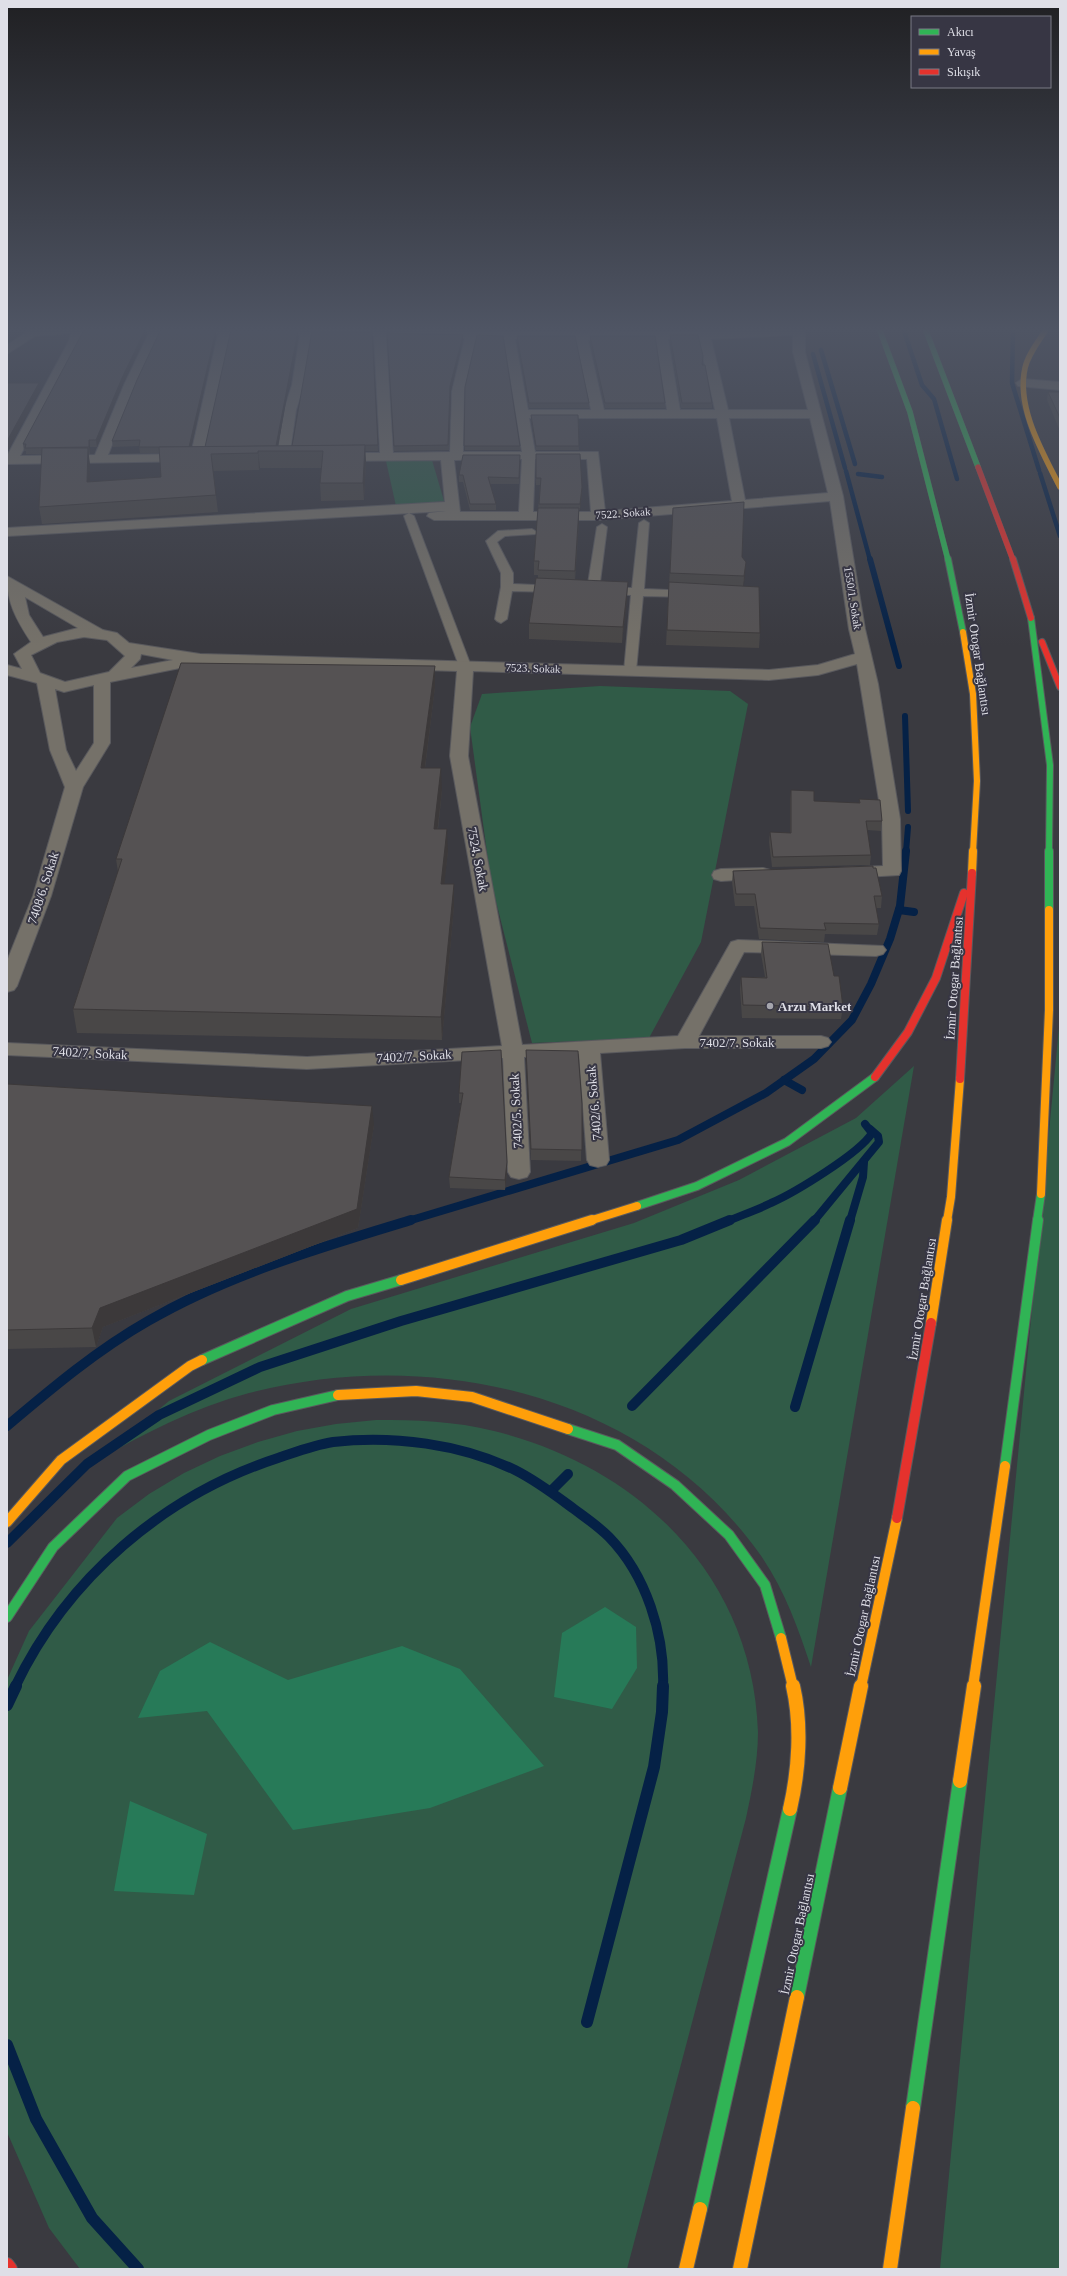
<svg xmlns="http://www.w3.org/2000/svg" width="1067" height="2276" font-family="Georgia,serif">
<rect width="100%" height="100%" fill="#3a3a40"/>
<g fill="#305b47">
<polygon points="432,460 444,501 396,506 386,461"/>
<polygon points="600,686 730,691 748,704 701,942 649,1038 532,1043 491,882 470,727 482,694"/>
<polygon points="1060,1017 1060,2269 940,2269"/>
<path d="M914,1066l-103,601c-13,-39 -27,-79 -52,-114 -114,-159 -326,-208 -510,-160 -55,15 -105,40 -154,69l74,-61 182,-92 283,-86 105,-43 117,-62z"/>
<path d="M376,1420c39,0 79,1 118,11 146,36 259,146 264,301 0,29 -6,58 -12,86l-119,451h-547l-31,-41 -42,-96v-452l22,-49 88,-113 32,-24 35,-21 36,-17 38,-14 39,-11 39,-7z"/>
</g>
<g fill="#277a58">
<polygon points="605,1607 636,1627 637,1668 612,1709 554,1697 562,1633"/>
<polygon points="210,1642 288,1680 402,1646 460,1669 544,1766 430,1808 293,1830 207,1711 138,1718 160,1671"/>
<polygon points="130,1801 207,1834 194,1895 114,1891"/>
</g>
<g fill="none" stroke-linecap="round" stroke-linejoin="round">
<g stroke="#052146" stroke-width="4.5">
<polyline points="903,328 922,385 934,399 957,479"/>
<polyline points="1013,328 1012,383 1039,470"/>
<polyline points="821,350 855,464"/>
<polyline points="813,354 845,468"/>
<polyline points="846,471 870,560"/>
<polyline points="1040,473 1060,536"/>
<polyline points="858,474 882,477"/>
</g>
<g stroke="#052146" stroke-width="6">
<polyline points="870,559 899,666"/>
<polyline points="905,716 908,811"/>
<polyline points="906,852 908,827"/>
</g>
<g stroke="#052146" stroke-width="8">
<polyline points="899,910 914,912"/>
<polyline points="784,1080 802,1090"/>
<polyline points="408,1221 678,1140 766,1093 814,1059 852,1020 871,984 890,939 900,906 906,851"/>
<path d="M728,1221c14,-6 29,-11 43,-18 23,-10 89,-50 101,-70l-7,-9"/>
<polyline points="814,1221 879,1142 878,1136 870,1129"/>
<polyline points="850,1221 863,1177 864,1162"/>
</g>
<g stroke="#052146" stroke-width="10">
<polyline points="632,1406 815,1220"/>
<polyline points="795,1407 850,1220"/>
<path d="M7,1426c45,-38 90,-76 141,-105 81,-47 174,-74 263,-101"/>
<polyline points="551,1491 568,1474"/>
<polyline points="7,1543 87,1464 159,1415 260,1367 401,1321 681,1240 730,1220"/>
<path d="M15,1687c52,-109 149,-192 263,-229 18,-6 36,-13 55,-16 60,-7 128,2 182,28 22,11 40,25 59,39 12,9 24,17 35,28 37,38 56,97 54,150"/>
</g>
<g stroke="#052146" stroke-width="12">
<polyline points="7,1705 16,1686"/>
<polyline points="587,2022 654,1767 662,1712 663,1686"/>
<polyline points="7,2045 36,2119 92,2218 138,2269"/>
</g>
<g stroke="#59595d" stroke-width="2">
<g id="lane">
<polygon points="409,513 414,516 471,666 469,669 461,669 459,666 404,516"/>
<polygon points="644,520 649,523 644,589 692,591 698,594 692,597 643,596 636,671 630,675 624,671 631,595 605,594 599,591 605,588 632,588 639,523"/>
<polygon points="602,524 607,527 599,590 593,593 587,590 597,527"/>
<polygon points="532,529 537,532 536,534 505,536 497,542 513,573 513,584 556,586 562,589 556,592 512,591 507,619 501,623 497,621 495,619 501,587 501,573 486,541 498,531"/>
</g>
</g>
<g stroke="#59595d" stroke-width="2">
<g id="street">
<path d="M33,328h277l275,5 142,-2 78,-3v24l38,144 22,133 13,55 22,135 1,52 -2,4 -52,3 -7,-2 -2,-4 2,-4 43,-2 -1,-47 -25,-155 -39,11 -49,5 -296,-9 -5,85 54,289 156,-9 53,-94 7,-2 145,6 3,4 -3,4 -7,2 -132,-4 -45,84h122l7,2 3,4 -3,4 -7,2h-136l-85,5 9,107 -3,5 -8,2 -8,-2 -3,-5 -8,-106 -55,3 6,115 -3,5 -8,2 -8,-2 -3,-5 -5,-114 -196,11 -300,-14v-12l300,14 195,-11 -52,-290 7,-85 -264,-8 -8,4 -75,15v61l-27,44 -32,109 -34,90 -3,4 -7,2v-31l26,-65 32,-109 -15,-37 -13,-67 -30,-8v-10l15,4 -8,-15 17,-12c-15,-23 -24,-39 -24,-66l96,54 14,3 12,10 71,11 569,16 49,-5 37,-11 -6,-25 -19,-128 -232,19h-164l-7,-4 2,-3 17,-2 -439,25v-8l438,-26 -4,-42 -105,1 -7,-4 7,-4h44l-6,-117 -63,-1 -7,50 -8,25 -7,50h-10l-2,-3 7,-47 8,-25 8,-50 -70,-1 -28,127 -195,3v-8l62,-115 2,-8 -36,3 -28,18v-9zM83,333h66l-25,52 -29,70 -75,1 61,-115zM161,333l57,1 -27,120 -83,1 28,-70zM793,335v17l15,58h-80l-17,-71zM386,336l79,2 -13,53 -2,61 -57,1zM476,338l28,1 18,113h-59l1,-61zM515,339l61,1 15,70h-63zM668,339h31l16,71h-35zM588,340h68l11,70h-63zM529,418h188l15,83 -127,10 -7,-59h-63zM729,418h81l18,75 -83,7zM522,459l-3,53h-59l-6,-52zM535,459h52l4,53h-58zM25,597l53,31 -35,9 -14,-22zM84,637l23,3 18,16 -16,16 -44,10 -25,-9 -9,-18 26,-13zM141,654l32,6 -42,8 9,-9zM94,685v58l-18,28 -10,-21 -11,-61 9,3z"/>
<polygon points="1022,379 1060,382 1060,390 1018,386 1016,383"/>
<polygon points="763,868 770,870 772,874 770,878 721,881 714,879 712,875 714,871 721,869"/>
</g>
</g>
<g stroke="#59595d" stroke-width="6">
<g id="fast-far4">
<polyline points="879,328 910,412 948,560"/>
<polyline points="925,328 978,467"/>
</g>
</g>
<g stroke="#59595d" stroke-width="8">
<g id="fast-far3">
<polyline points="948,559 963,632"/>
<polyline points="1031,618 1050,765 1049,852"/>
</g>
</g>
<g stroke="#59595d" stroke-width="10">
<g id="fast-far2">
<polyline points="1049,910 1049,851"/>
<polyline points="637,1206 697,1186 787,1142 875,1077"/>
<polyline points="1037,1221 1041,1194"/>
</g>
</g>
<g stroke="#59595d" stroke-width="12">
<g id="fast-far1">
<polyline points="202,1360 347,1296 401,1280"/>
<polyline points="568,1429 617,1445 675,1485 729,1535 765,1585 781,1638"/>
<polyline points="1005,1466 1038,1220"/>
<polyline points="7,1617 53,1547 127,1476 209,1435 273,1410 338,1395"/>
</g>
</g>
<g stroke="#59595d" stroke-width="16">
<g id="fast">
<polyline points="797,1997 840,1788"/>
<polyline points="913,2108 960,1781"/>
<polyline points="700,2209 790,1809"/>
</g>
</g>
<g stroke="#59595d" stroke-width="6">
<path id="slow-far4" d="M1047,328c-8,13 -19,26 -22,40 -9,40 18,85 35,119"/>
</g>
<g stroke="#59595d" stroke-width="8">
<polyline id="slow-far3" points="963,632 973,694 977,781 973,852"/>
</g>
<g stroke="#59595d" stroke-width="10">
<g id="slow-far2">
<polyline points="972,873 973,851"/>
<polyline points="1041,1194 1049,1010 1049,910"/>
<polyline points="589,1221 637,1206"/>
<polyline points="947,1221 951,1197 960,1079"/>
</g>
</g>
<g stroke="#59595d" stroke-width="12">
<g id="slow-far1">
<polyline points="401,1280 592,1220"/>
<polyline points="931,1323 947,1220"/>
<polyline points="338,1395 416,1391 472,1397 568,1429"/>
<polyline points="7,1522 61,1460 190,1366 202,1360"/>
<polyline points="781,1638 793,1687"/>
<polyline points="861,1687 897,1518"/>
<polyline points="973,1687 1005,1466"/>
</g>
</g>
<g stroke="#59595d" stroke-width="16">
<g id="slow">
<polyline points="960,1781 974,1686"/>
<polyline points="840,1788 861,1686"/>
<path d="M790,1809c9,-39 12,-84 3,-123"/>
<polyline points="686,2269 700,2209"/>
<polyline points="740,2269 797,1997"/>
<polyline points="890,2269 913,2108"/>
</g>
</g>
<g stroke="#59595d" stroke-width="6">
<polyline id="jam-far4" points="978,467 1013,560"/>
</g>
<g stroke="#59595d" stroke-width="8">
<g id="jam-far3">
<polyline points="1013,559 1031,618"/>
<polyline points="1042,642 1060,687"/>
</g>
</g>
<g stroke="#59595d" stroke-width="10">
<g id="jam-far2">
<polyline points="875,1077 908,1032 936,978 964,893"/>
<polyline points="960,1079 972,873"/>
</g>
</g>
<g stroke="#59595d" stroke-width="12">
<polyline id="jam-far1" points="897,1518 931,1323"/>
</g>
<g stroke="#59595d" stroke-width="16">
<polyline id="jam" points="7,2265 10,2269"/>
</g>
<use href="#lane" fill="#757169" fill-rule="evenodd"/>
<use href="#street" fill="#757169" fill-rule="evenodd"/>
<use href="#fast-far4" stroke="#30b455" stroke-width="5.5"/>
<use href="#fast-far3" stroke="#30b455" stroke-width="6"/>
<use href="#fast-far2" stroke="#30b455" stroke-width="8"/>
<use href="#fast-far1" stroke="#30b455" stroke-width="10"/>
<use href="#fast" stroke="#30b455" stroke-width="14"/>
<use href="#slow-far4" stroke="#ff9f0a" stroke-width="5.5"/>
<use href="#slow-far3" stroke="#ff9f0a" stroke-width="6"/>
<use href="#slow-far2" stroke="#ff9f0a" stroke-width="8"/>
<use href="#slow-far1" stroke="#ff9f0a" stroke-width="10"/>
<use href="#slow" stroke="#ff9f0a" stroke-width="14"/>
<use href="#jam-far4" stroke="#e5322d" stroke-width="5.5"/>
<use href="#jam-far3" stroke="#e5322d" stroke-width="6"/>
<use href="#jam-far2" stroke="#e5322d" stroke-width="8"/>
<use href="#jam-far1" stroke="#e5322d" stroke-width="10"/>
<use href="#jam" stroke="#e5322d" stroke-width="14"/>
</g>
<g fill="#494747">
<polygon points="146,328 147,334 123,384 97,447 90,447 90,454 88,454 90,465 90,482 161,477 160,453 140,453 139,446 113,447 112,441 216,330 216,335 191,447 205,447 298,331 298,336 278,446 292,446 372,332 378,451 365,451 366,462 364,500 321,501 320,483 321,468 260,468 259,470 213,471 218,512 42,524 39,507 42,454 26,454 26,451 24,451 23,444"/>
<polygon points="266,328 448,328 448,329"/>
<polygon points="566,328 705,328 705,330 566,331"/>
<polygon points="387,333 463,335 463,339 451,391 449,450 394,451"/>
<polygon points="670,335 702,365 712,403 712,408 681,408 670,340"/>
<polygon points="517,336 589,403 589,408 529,408 517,341"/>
<polygon points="590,336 665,403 665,408 605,408 590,342"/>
<polygon points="465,387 520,446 520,450 465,450"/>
<polygon points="1048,392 1060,392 1060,431 1047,400"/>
<polygon points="531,415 578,415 579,450 536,450 531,420"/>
<polygon points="536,454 582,494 580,510 579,510 579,522 575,580 627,598 622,643 529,639 529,623 538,578 538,575 534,575 534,561 540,485 536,485"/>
<polygon points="520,462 519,484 490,484 496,504 496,510 470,510 463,482 459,482 459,475"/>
<polygon points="673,508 742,557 745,577 743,586 760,633 759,648 666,645"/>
<polygon points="435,666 435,687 425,768 442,790 438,829 448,851 444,884 454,906 442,1040 77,1033 73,1009 118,872 116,859"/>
<polygon points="791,790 814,801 859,803 859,799 882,821 881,831 867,830 871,855 870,865 772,867 769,842 770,832 790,833 790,799"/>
<polygon points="873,868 882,896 881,908 876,908 879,924 877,935 825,934 824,942 759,939 754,906 735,906 732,882 733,871"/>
<polygon points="762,942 834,976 843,1007 841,1019 742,1018 740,989 741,977 765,977 761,954"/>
<polygon points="526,1050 582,1104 581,1161 531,1160"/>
<polygon points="462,1052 507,1162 507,1173 505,1190 450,1188 449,1177 461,1103 459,1103 459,1093"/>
<polygon points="7,1084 374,1125 358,1228 103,1327 96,1347 7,1349"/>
</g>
<g fill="#3c393a">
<polygon points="146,328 147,334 123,384 97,447 96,440 122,378"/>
<polygon points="216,330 216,335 190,453 189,447"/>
<polygon points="298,331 298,336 277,452 276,447"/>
<polygon points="463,335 463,339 451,391 449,450 450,386"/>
<polygon points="39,383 40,391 8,451 7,441"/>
<polygon points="89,440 90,447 90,454 89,447"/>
<polygon points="365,445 366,462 364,500 363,483"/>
<polygon points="88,448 90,465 90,500 87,482"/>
<polygon points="258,451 260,468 259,470 258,453"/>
<polygon points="582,487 582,494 580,510 580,504"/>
<polygon points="579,508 579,522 574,585 575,571"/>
<polygon points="746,562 745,577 743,591 744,576"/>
<polygon points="628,582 627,598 622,643 623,627"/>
<polygon points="435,666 435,687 422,790 421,768"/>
<polygon points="441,768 442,790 435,851 434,829"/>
<polygon points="447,829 448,851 442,906 441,884"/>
<polygon points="454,884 454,906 442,1040 441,1017"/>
<polygon points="372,1106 374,1125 358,1228 103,1327 96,1347 92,1328 100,1308"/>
<polygon points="507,1162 507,1173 505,1190 505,1180"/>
</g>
<g fill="#555253" stroke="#3c393a">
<polygon points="85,328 146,328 122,378 96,440 89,440 89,447 25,448 26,444 23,444"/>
<polygon points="161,329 216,330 189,447 139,447 140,440 112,441 137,380"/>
<polygon points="231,330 298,331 276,446 205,447"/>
<polygon points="312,331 372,332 378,445 292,446"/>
<polygon points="387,333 463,335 450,386 448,445 394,446"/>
<polygon points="477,335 503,336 520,446 464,446 465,387"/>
<polygon points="670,335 698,335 703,356 702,365 705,365 712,403 682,403"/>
<polygon points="517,336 575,336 589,403 529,403"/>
<polygon points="590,336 655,336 665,403 605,403"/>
<polygon points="7,383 39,383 7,441"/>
<polygon points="1048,392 1060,392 1060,418"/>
<polygon points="531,415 578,415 579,446 536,446"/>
<polygon points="365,445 363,483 320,483 323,451 258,451 258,453 211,454 216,495 39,507 42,448 88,448 87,482 161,477 159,447"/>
<polygon points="536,454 580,454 582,487 580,504 539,504 541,478 536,478"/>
<polygon points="463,455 520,455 519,478 488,477 496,504 470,504 463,475 459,475"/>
<polygon points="744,502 742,557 746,562 744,576 670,573 673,508"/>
<polygon points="538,508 579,508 575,571 538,570 539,561 534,561"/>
<polygon points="536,578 628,582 623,627 529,623"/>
<polygon points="669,582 759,587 760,633 667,630"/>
<polygon points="181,663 435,666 421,768 441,768 434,829 447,829 441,884 454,884 441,1017 73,1009 122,859 116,859"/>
<polygon points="791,790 814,791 814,801 860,803 859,799 880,800 882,821 866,821 871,855 773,857 770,832 791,833"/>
<polygon points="873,866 873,868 876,868 882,896 874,896 879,924 824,923 826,930 760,928 755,894 736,894 733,871"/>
<polygon points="762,942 828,944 834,976 839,976 843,1007 743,1005 741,977 767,978"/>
<polygon points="501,1050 507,1162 505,1180 449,1177 463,1093 459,1093 462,1052"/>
<polygon points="526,1050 578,1051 582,1104 582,1150 531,1149"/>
<polygon points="7,1084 372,1106 357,1209 100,1308 92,1328 7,1330"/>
</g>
<linearGradient id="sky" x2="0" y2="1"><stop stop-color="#202023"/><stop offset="0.51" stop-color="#4f5564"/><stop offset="1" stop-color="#4f5564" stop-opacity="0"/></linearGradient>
<rect width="1067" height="646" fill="url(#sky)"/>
<circle fill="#a5a5ad" stroke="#373644" stroke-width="1.5" cx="770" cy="1006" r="4"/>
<g text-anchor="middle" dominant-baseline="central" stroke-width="4" stroke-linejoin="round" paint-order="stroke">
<g font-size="11" fill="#dfdfe7" stroke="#373644">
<text transform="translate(623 513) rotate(-4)">7522. Sokak</text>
<text transform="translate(853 598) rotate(81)">1550/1. Sokak</text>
<text transform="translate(533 668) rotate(2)">7523. Sokak</text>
</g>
<g font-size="13" fill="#dfdfe7" stroke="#373644">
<text transform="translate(978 654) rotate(82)">İzmir Otogar Bağlantısı</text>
<text transform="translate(478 859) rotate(79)">7524. Sokak</text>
<text transform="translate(43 888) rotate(-72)">7408/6. Sokak</text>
<text transform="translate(954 978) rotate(-86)">İzmir Otogar Bağlantısı</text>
<text x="737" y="1042">7402/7. Sokak</text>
<text transform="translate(90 1053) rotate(3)">7402/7. Sokak</text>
<text transform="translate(414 1056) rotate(-3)">7402/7. Sokak</text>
<text transform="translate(594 1103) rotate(-95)">7402/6. Sokak</text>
<text transform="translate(516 1111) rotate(-93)">7402/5. Sokak</text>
<text transform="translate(922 1299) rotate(-81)">İzmir Otogar Bağlantısı</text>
<text transform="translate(863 1616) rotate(-78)">İzmir Otogar Bağlantısı</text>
<text transform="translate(797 1934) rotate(-78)">İzmir Otogar Bağlantısı</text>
</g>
<g font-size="13" font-weight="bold" fill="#dfdfe7" stroke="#373644" text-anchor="start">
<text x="778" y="1006">Arzu Market</text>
</g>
</g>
<rect width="1067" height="2276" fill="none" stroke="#dfdfe7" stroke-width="16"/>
<rect x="911" y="16" width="140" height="72" fill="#373644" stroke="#7a7a85"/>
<rect x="919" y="29" width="20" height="6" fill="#30b455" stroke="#7a7a85"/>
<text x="947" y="36" font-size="12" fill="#dfdfe7">Akıcı</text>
<rect x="919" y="49" width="20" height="6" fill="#ff9f0a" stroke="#7a7a85"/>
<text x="947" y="56" font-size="12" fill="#dfdfe7">Yavaş</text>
<rect x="919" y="69" width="20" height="6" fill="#e5322d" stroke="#7a7a85"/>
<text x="947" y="76" font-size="12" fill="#dfdfe7">Sıkışık</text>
</svg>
